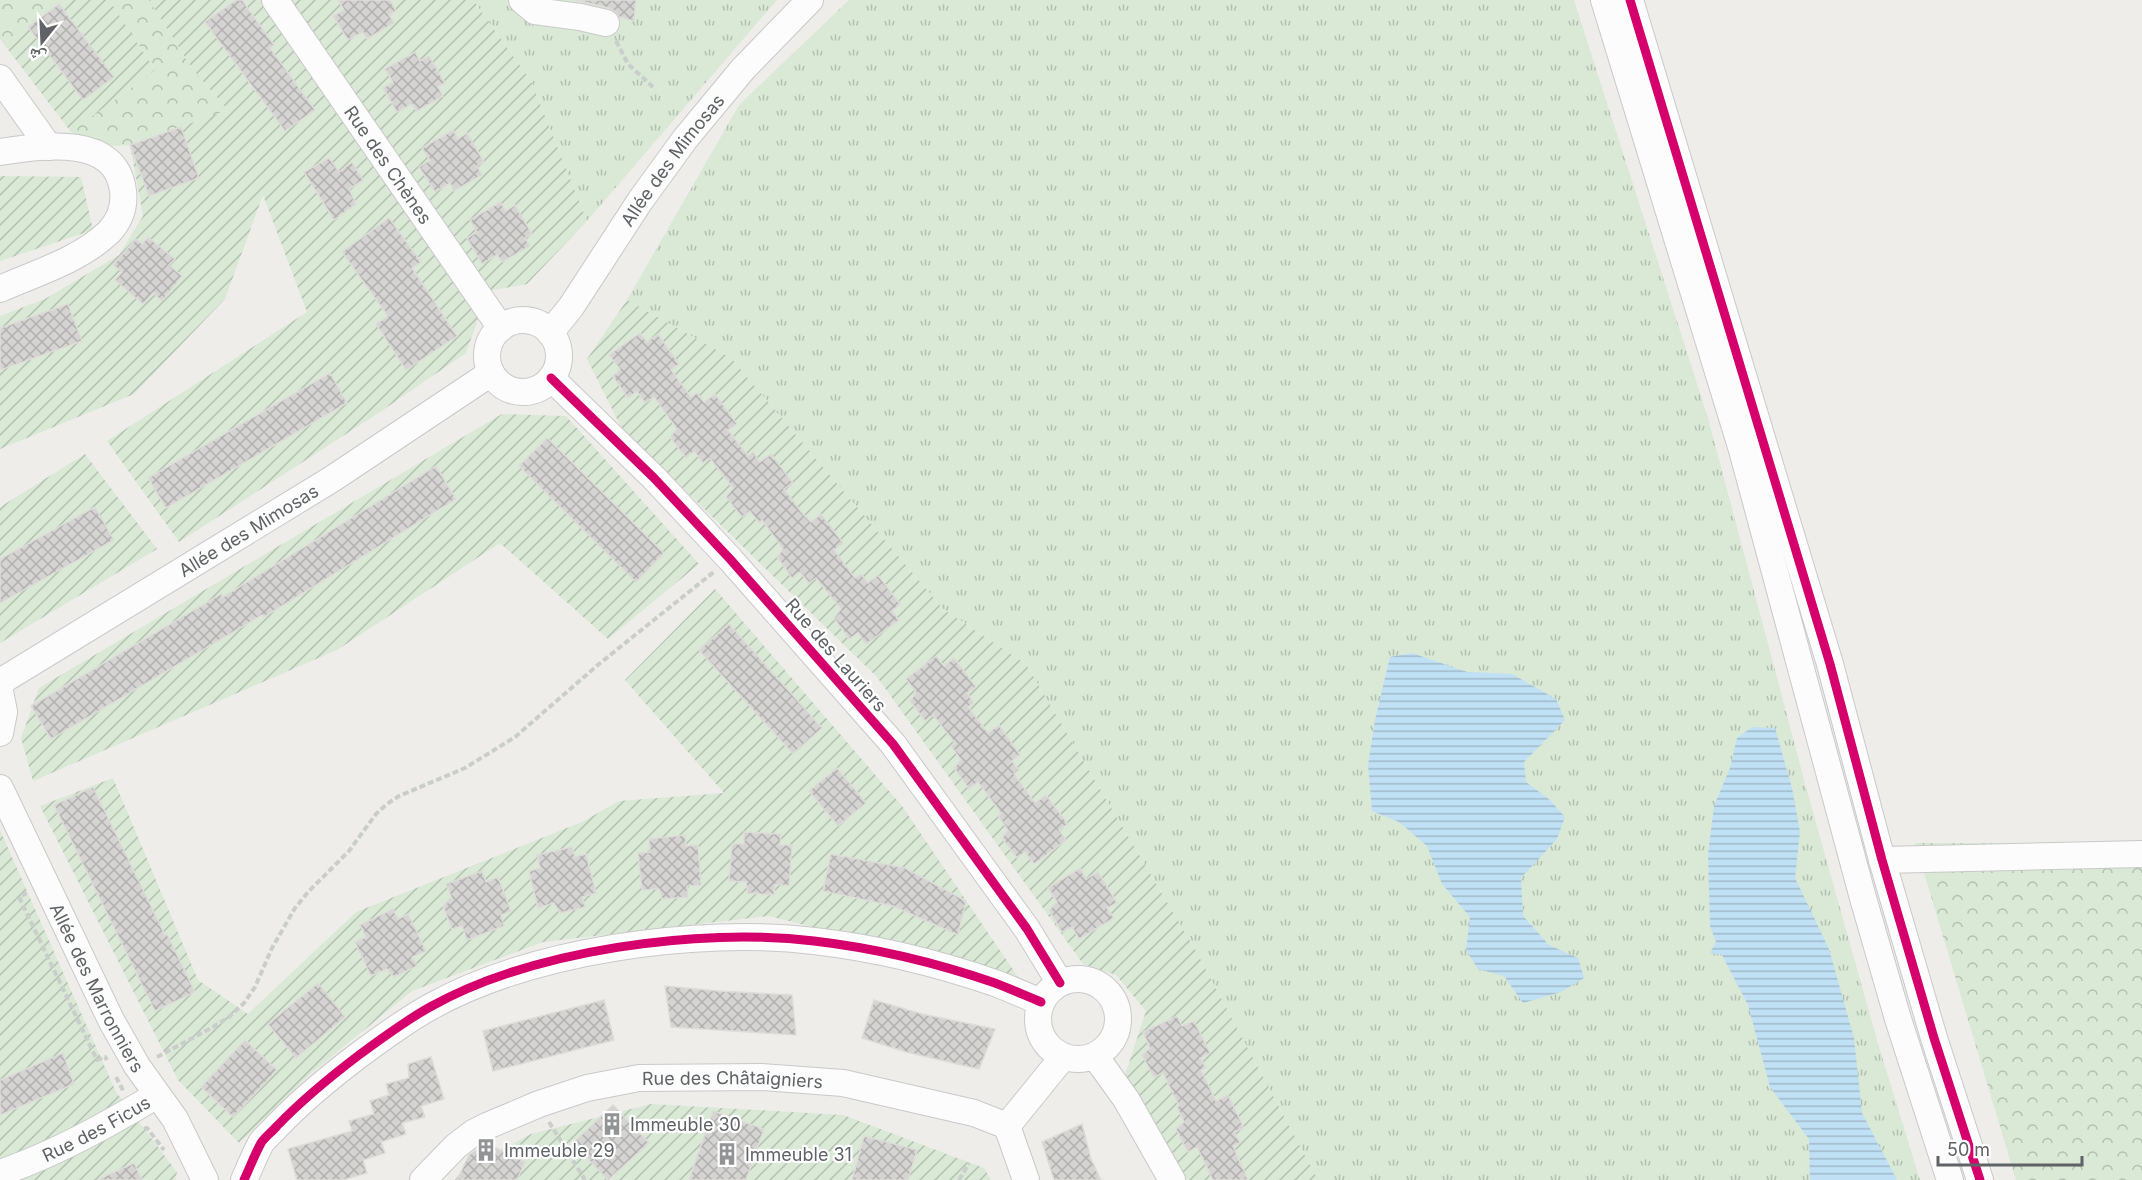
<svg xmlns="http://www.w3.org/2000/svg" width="2142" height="1180" font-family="Inter,'Noto Naskh Arabic',sans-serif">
<defs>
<pattern id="grass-tufts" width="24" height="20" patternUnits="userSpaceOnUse" patternTransform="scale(1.5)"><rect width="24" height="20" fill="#d9e9d6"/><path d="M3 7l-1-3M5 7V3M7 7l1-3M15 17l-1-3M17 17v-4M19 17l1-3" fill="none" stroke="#b3c0b1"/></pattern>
<pattern id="forest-crowns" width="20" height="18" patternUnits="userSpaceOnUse" patternTransform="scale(1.5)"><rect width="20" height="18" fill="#d9e9d6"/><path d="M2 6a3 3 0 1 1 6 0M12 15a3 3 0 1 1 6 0" fill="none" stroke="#b3c0b1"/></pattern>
<pattern id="garden-furrows" width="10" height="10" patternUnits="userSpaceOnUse" patternTransform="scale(1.5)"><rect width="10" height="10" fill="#d9e9d6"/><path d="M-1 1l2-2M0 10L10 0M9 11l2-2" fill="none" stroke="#b3c0b1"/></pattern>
<pattern id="water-rules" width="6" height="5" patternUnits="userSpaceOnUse" patternTransform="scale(1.5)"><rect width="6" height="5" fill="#c0e0f5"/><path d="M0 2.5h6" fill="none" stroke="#9fb9ca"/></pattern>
<pattern id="building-cross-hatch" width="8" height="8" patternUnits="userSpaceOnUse" patternTransform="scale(1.5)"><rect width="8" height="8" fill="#d5d4d3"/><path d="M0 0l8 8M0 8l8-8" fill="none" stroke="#b0b0af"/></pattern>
</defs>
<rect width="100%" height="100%" fill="#eeedea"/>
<g fill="url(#grass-tufts)">
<polygon points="473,0 777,0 587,221 531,81"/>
<polygon points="849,0 1574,0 1708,418 1806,787 1877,1040 1920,1180 1318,1180 1196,951 1026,664 943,609 731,358 627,300 739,105"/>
</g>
<g fill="url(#forest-crowns)">
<polygon points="0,0 70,0 3,43 0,39"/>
<polygon points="109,0 149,0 194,71 228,110 130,145 90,147 71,132 155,70"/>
<polygon points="1915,843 2142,843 2142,1180 2016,1180"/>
</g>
<g fill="url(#garden-furrows)">
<polygon points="70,0 109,0 155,70 71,132 3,43"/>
<polygon points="149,0 473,0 531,81 587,221 527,284 488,291 466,353 380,412 179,542 107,441 307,312 263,195 225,299 134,394 0,449 0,316 45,299 119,255 143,216 130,145 228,110 194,71"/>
<polygon points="0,176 81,177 93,230 0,261"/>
<polygon points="627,300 731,358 943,609 1026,664 1196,951 1318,1180 1178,1180 1124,1078 1146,1011 1116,975 1083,964 877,677 622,429 587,359"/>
<polygon points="502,414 566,416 699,564 608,639 500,543 337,650 33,781 21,738 39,688"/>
<polygon points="85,454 157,549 0,643 0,507"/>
<polygon points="715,589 902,806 1020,980 769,916 543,942 412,991 309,1075 239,1143 178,1080 40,806 113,778 198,980 248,1014 356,912 582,822 619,801 724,793 625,680"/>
<polygon points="0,830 116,1092 177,1172 175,1180 0,1180"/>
<polygon points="651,1104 843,1115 984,1168 991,1180 455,1180 461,1171 531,1134"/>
</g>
<g fill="url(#water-rules)">
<polygon points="1412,653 1467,672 1512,674 1556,699 1565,720 1524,762 1526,782 1550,800 1565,817 1557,839 1521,878 1523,916 1549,945 1578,958 1584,978 1561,992 1523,1003 1504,976 1478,969 1466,950 1470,917 1442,884 1427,846 1399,822 1372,811 1368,765 1375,720 1390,657"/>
<polygon points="1752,727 1775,728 1792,788 1800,832 1795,878 1829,949 1854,1038 1862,1113 1897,1180 1810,1180 1809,1139 1770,1087 1748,1005 1722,955 1710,953 1716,942 1710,926 1708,854 1714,806 1730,768 1737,738"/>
</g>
<g fill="url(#building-cross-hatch)" stroke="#dedcd9" stroke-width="1.5">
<polygon points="236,0 242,0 274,45 270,48 315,110 285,131 205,22"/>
<polygon points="338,0 390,0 396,11 389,15 394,23 367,39 363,32 348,40 333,16 344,10"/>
<polygon points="576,0 636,0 634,21 619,17 616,12 609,8"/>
<polygon points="59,4 114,77 83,100 28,27"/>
<polygon points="415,52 420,61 429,56 445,83 438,87 443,96 417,111 412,104 397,112 383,88 393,82 385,69"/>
<polygon points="181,127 199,178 149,196 130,145"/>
<polygon points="453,130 458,139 467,133 484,162 477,166 482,175 454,191 450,183 435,192 419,167 430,160 422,148"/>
<polygon points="329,158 339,172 352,162 363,180 349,189 356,204 334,220 304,172"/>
<polygon points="500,202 506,211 515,205 532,234 525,238 530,246 502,262 497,255 482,264 467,238 477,232 470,220"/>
<polygon points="389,218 421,262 412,268 457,336 406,370 376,324 388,316 342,252"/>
<polygon points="148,237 175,259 169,265 182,276 162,301 153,293 143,304 115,280 122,272 113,265 136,239 142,244"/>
<polygon points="68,304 82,341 0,370 0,328"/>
<polygon points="640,333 647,342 658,334 679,364 671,370 691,397 697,393 704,402 715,394 737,424 728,430 748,456 753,452 760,462 771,454 793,483 784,489 802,513 811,522 821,514 843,543 834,550 855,578 861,574 868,583 878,575 900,604 892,611 899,620 866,644 858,633 849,639 834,618 841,609 816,578 809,583 800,572 792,578 777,557 783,549 762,520 759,523 750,511 742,517 726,497 733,488 710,458 703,463 694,451 686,458 670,437 677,429 654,397 645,403 637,391 628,398 613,377 620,369 609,355"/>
<polygon points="330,373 347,403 166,508 148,478"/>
<polygon points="547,438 664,553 636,582 519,466"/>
<polygon points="436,466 456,499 264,617 262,615 51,739 31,706 221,594 223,597"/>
<polygon points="95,507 114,540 0,603 0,559"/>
<polygon points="729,624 822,728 793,754 699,650"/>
<polygon points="936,656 944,666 954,658 976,687 967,693 974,703 968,707 988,733 999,725 1020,755 1012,761 1019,770 1014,774 1035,803 1046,795 1068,824 1059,830 1066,840 1034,864 1025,852 1017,858 1002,838 1008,830 998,816 1001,813 978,782 969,789 954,768 961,760 951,746 955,743 933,715 925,721 910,701 916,692 906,679"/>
<polygon points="837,768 866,803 838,826 809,791"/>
<polygon points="93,787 165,935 167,934 195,992 155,1011 54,805"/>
<polygon points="744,832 781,834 780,845 792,845 789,886 775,884 774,895 748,893 746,882 729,881 732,844 744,844"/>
<polygon points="685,835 686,846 698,845 701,885 687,886 688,897 662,899 659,889 642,890 638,853 650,852 649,839"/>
<polygon points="572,847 575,857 586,854 596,893 582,897 585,907 560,913 554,903 538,908 529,871 540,868 537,855"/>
<polygon points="831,854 905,868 966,901 958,935 893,906 823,891"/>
<polygon points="1080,868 1086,879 1098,872 1117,903 1107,908 1114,918 1079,939 1072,927 1062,932 1049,910 1057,902 1048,888"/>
<polygon points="482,871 486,882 498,877 511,911 501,915 504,926 467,940 462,926 452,929 443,906 452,899 446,884"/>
<polygon points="393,909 398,919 408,914 426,951 412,957 417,966 394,977 387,969 371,976 355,942 366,937 360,925"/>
<polygon points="318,983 345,1017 296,1058 268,1024"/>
<polygon points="665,986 718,991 792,995 796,1035 671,1027"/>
<polygon points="604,1000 614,1040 493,1071 483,1031"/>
<polygon points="874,1000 922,1014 995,1029 979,1069 906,1052 862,1038"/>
<polygon points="1177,1016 1182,1026 1194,1021 1210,1053 1200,1058 1206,1068 1201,1070 1216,1101 1228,1095 1244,1128 1234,1132 1240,1143 1233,1146 1248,1180 1213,1180 1197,1147 1188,1152 1176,1129 1184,1122 1177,1107 1179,1106 1163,1073 1154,1077 1142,1055 1150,1048 1143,1032"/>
<polygon points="245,1040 277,1070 233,1117 201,1087"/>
<polygon points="63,1053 74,1084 0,1115 0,1080"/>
<polygon points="431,1057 444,1099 421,1106 425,1117 402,1123 406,1134 381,1142 385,1153 363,1160 367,1173 343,1180 297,1180 288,1149 352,1131 349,1121 374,1114 370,1101 389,1095 386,1084 409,1078 408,1064"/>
<polygon points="613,1105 649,1143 608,1180 573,1143"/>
<polygon points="713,1111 764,1129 746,1180 689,1180"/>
<polygon points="1082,1124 1091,1159 1101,1180 1054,1180 1042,1142"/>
<polygon points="864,1136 917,1150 908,1180 852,1180"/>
<polygon points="486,1143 525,1162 517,1180 457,1180 469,1155"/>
<polygon points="134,1163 142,1180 97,1180"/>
</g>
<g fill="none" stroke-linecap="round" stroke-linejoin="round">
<g stroke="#c9c9c9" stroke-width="28">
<g id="minor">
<path id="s1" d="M275,0l226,328"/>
<polyline points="522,0 535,11 580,17 606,23"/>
<polyline points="1604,0 1742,450 1863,898 1898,1019 1950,1180"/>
<polyline points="1630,0 1830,664 1882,860 1934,1038 1980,1180"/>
<polyline points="0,78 49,147"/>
<path d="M0,152c41,-6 116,-19 123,39 2,16 -3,29 -14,41 -29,28 -73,41 -109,57"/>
<circle cx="523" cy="356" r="36"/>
<path id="s2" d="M550,333l21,-26 69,-106 45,-62 58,-70 67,-69"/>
<polyline points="551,378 654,478 730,559 893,744 1027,929 1060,983"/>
<path id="s3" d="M0,682l332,-203 159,-106"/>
<polyline points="0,691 4,712 0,733"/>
<path id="s4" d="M0,788l111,232 26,46 38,53 30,61"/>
<polyline points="1882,860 2142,854"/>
<circle cx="1078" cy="1019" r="40"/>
<polyline points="1095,1056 1126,1099 1172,1180"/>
<polyline points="1007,1126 1063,1057"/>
<path id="s5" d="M0,1173c55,-19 107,-48 157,-78"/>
<path d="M244,1180c6,-13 11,-26 17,-37 4,-6 11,-11 16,-17 25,-26 53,-49 82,-71 23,-17 46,-34 71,-48 102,-57 269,-80 384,-66 61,7 123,22 181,42 16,6 31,13 46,19"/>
<path id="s6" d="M423,1180l33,-34 17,-13 14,-7 52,-22 48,-16 52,-10 122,-1 82,6 131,30 33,13 19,54"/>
</g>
</g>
<g stroke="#cacecb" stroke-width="4" stroke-dasharray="6 3" stroke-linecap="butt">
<polyline points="616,41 628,64 654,88"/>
<polyline points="24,892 25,894 19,897 97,1060 105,1057 107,1060"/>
<polyline points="157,1057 213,1027 229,1017 244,1003 255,987 272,948 295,908 309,891 349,851 376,814 387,804 399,796 465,768 515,737 599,664 715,571"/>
<polyline points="116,1077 124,1092"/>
<polyline points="549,1122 585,1180"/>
<polyline points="144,1129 147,1128 164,1150"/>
<polyline points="959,1180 969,1163"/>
</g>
<use href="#minor" stroke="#fcfcfc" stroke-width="26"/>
<g stroke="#fff" stroke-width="13">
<g id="cycleway">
<polyline points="1630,0 1830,664 1882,860 1934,1038 1980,1180"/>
<polyline points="551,378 654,478 730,559 893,744 1027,929 1060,983"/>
<path d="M244,1180c6,-13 11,-26 17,-37 4,-6 11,-11 16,-17 25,-26 53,-49 82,-71 23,-17 46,-34 71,-48 102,-57 269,-80 384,-66 61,7 123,22 181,42 16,6 31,13 46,19"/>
</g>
</g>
<use href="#cycleway" stroke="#d6006c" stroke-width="9"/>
</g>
<defs>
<g id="building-bare" transform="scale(1.8)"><path d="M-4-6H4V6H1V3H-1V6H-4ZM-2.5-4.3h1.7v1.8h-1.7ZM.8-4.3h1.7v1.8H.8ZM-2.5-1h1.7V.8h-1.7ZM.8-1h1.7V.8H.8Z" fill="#919395" stroke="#fff" stroke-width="2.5" paint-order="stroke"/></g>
</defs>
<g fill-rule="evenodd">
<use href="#building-bare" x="612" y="1124"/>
<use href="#building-bare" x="486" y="1150"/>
<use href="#building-bare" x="727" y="1154"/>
</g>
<g text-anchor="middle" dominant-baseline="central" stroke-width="4.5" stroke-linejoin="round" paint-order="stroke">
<g font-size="18" fill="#5f6367" stroke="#fff">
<text stroke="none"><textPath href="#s2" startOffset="212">Allée des Mimosas</textPath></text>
<text stroke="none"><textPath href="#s1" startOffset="200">Rue des Chènes</textPath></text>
<text stroke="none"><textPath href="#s3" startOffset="291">Allée des Mimosas</textPath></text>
<text transform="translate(836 655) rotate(49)">Rue des Lauriers</text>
<text stroke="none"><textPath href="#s4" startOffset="222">Allée des Marronniers</textPath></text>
<text stroke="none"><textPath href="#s6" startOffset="338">Rue des Châtaigniers</textPath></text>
<text stroke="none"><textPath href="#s5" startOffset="106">Rue des Ficus</textPath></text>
</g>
<g font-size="18" fill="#5f6367" stroke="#fff" text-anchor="start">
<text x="630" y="1124">Immeuble 30</text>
<text x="504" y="1150">Immeuble 29</text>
<text x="745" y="1154">Immeuble 31</text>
</g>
</g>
<g transform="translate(42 42) rotate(198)" stroke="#ffffff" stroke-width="4.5" paint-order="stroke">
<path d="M0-4.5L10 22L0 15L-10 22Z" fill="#5f6367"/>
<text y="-9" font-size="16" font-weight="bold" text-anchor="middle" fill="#5f6367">ش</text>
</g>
<path d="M1938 1156v9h144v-9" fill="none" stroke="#5f6367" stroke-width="3"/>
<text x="1947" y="1156" font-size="18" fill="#5f6367" stroke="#ffffff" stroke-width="4.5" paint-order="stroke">50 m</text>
</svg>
